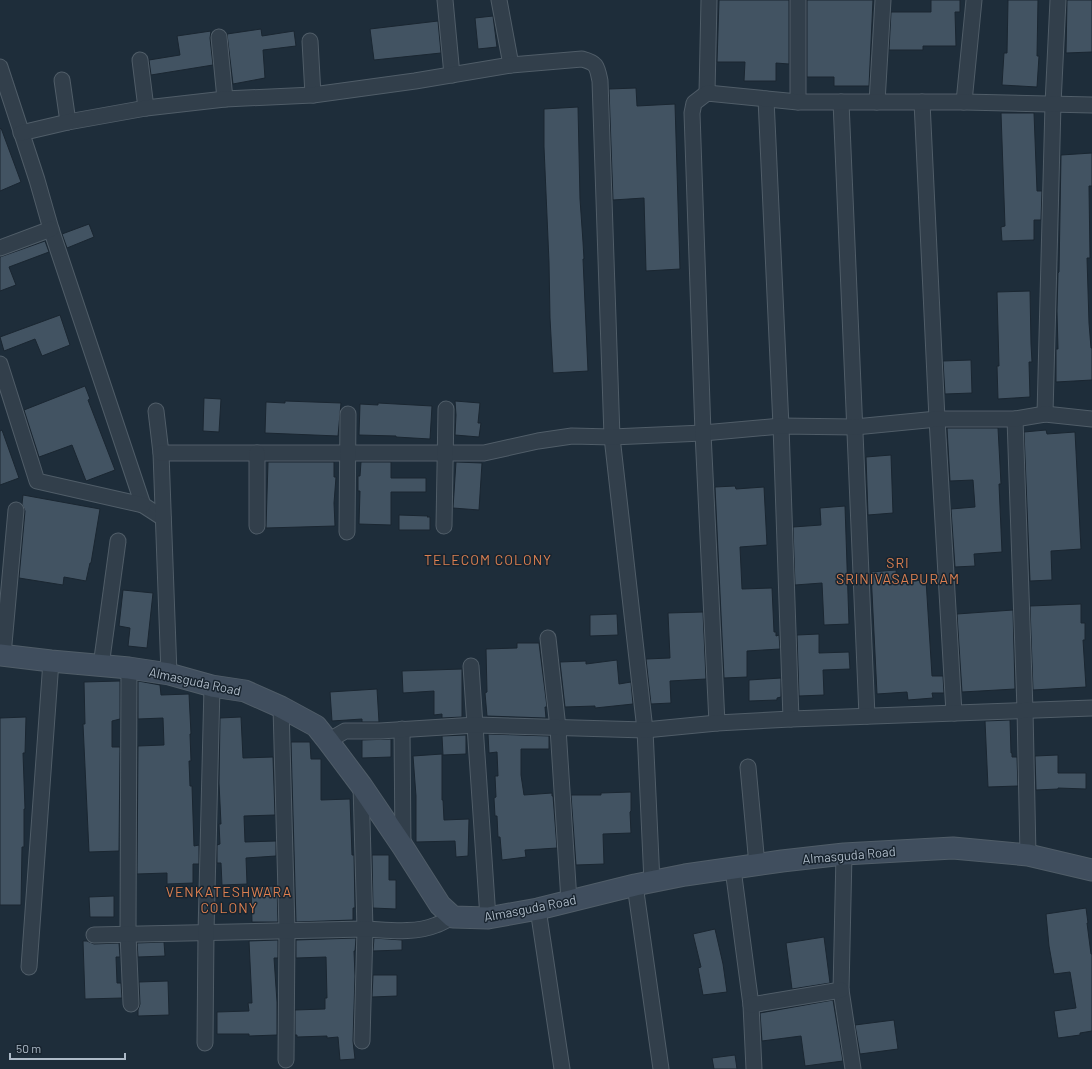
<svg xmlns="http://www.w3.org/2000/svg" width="1092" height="1069" font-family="Barlow,sans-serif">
<rect width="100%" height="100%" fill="#1e2d3a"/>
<g fill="#425362" stroke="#1a2631">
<polygon points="719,0 789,0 789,64 776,63 776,81 744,81 745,62 717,62"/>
<polygon points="807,0 873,0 869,86 834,86 834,77 807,77"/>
<polygon points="931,0 960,0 960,12 955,12 956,46 923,46 923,50 889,50 891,12 931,12"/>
<polygon points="1008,0 1038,0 1037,56 1039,56 1037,87 1002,85 1004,53 1007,53"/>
<polygon points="1067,0 1092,0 1092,52 1066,53"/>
<polygon points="493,16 497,47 478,49 475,18"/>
<polygon points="438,21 441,53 374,60 370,29"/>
<polygon points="261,29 262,36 294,31 296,46 263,50 265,78 233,84 227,34"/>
<polygon points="211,31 210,38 213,65 151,75 149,60 180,55 177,36"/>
<polygon points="636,88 637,106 675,104 680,269 646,271 644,198 613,200 609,89"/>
<polygon points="578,107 580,199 583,242 584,259 583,259 588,371 553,373 550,318 549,262 544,147 544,109"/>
<polygon points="1001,113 1034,113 1037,191 1042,191 1041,220 1034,220 1034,240 1002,241 1001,227 1005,226"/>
<polygon points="1,128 21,182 0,191 0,129"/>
<polygon points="1092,153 1092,186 1089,186 1090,258 1087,258 1089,323 1091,348 1092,348 1092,380 1056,382 1056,349 1058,349 1057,311 1058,273 1059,272 1061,155"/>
<polygon points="89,224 94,237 67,248 62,234"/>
<polygon points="45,241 49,252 9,267 16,285 0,291 0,257"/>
<polygon points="1030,291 1031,344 1032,362 1029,362 1030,397 998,399 997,366 999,366 997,292"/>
<polygon points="60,315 70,345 42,356 35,339 4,351 0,337"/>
<polygon points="971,360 972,393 945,394 943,361"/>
<polygon points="85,386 90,399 88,400 115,470 86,481 72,445 39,457 24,410"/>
<polygon points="204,398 221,399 219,432 203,431"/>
<polygon points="285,401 341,403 338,436 265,433 266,402 285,403"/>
<polygon points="455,401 480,403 478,423 481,423 479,437 455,435 456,415"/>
<polygon points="378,403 432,406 430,439 396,437 396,436 359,435 360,404 378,405"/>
<polygon points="947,428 998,428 1001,484 999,484 1002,552 974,554 975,566 955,567 951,509 975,507 973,480 950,481"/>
<polygon points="2,430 19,478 0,485 0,431"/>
<polygon points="1046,430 1047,434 1075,432 1081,549 1051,551 1052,580 1030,581 1024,432"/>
<polygon points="891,455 893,513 868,515 866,457"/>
<polygon points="268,462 334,462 334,477 336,477 334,503 335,526 266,528"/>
<polygon points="361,462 391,462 391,478 426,478 426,492 391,492 391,525 359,524 360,491 358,491 358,476 360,476"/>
<polygon points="456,462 482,463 479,510 453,508"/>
<polygon points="735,486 736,489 764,487 767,545 740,547 742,589 772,588 774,632 776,632 776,636 779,635 780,649 747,651 747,677 724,678 715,487"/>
<polygon points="23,495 100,509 91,563 90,563 86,581 64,577 63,585 19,578 25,511 22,504"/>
<polygon points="845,506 849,624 824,625 822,583 795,585 793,527 821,525 820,508"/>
<polygon points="399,515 428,516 427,517 430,517 430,530 399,530"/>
<polygon points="896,570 897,582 926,580 932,676 943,676 944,693 932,693 933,698 908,700 907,692 877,694 871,572"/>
<polygon points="123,590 153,593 147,648 128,646 130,628 119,626"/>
<polygon points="1081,604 1081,623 1085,623 1085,640 1083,640 1086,687 1033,690 1030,606"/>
<polygon points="1013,610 1015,689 962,692 957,614"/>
<polygon points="703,612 706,679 670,681 671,703 651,704 646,659 670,658 668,613"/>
<polygon points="617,614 618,635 590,636 590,615"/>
<polygon points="819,634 819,653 849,652 850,669 823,670 824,695 799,696 797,635"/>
<polygon points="517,643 539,643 547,707 545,707 546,718 487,716 485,693 487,692 486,649 517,648"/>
<polygon points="617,660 619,684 631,682 633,704 595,708 595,706 565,707 560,662 586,661 586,664"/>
<polygon points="462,669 462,717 442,718 442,714 434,715 434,691 403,693 402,671"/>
<polygon points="781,678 781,697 777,698 777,700 749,701 749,680"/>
<polygon points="120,681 120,719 112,721 112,747 120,747 119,851 89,852 83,724 85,724 84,682"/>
<polygon points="138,681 160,685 161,695 189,694 191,734 190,734 191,761 189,761 190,786 192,786 194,846 199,845 199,864 193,864 193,883 167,884 167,873 137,874 138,746 164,745 163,718 138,719"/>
<polygon points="377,689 379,722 362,722 362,719 332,721 330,692"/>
<polygon points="26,717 25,753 23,753 25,809 24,809 24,847 22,847 21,905 0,905 0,718"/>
<polygon points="241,717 243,758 273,757 275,815 244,816 245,842 276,841 276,856 246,858 247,884 222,885 221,863 217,863 217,845 220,844 219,824 221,824 219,783 220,718"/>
<polygon points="1010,720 1011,753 1012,753 1012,757 1017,757 1018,786 988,787 985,721"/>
<polygon points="488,734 549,736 549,749 521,749 521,775 524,795 552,793 552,796 553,796 557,848 525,850 526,857 502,860 500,837 498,837 497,816 495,816 494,798 496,797 495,776 498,776 497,752 489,753"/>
<polygon points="466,735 466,754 443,755 442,736"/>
<polygon points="391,739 391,757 362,758 362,740"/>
<polygon points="291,742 310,742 311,759 321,759 321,800 350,799 352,855 354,855 355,908 353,908 353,920 296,922"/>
<polygon points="442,754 442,800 443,800 444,820 469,819 468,856 456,857 455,841 416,842 416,796 413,756"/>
<polygon points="1058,755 1058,773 1086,773 1086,789 1058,788 1058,789 1036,790 1035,756"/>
<polygon points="631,792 631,811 630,812 631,833 603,834 604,864 576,865 571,795 601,795 601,793"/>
<polygon points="372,855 389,855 389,880 396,880 396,909 373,908"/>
<polygon points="277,886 278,922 252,922 251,887"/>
<polygon points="114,896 114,917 90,917 89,897"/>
<polygon points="1086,908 1088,923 1087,923 1091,954 1092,954 1092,1031 1080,1033 1080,1035 1058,1038 1054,1011 1076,1008 1070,972 1054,974 1049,946 1046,914"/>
<polygon points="715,929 723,964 727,992 703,995 698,968 701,967 693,934"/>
<polygon points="824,937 830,983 792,989 786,943"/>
<polygon points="356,938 355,951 354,951 355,976 353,1041 355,1059 340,1060 338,1037 327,1038 327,1036 297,1037 297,1035 295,1035 295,1010 325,1009 325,998 327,998 326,957 296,958 296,940"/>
<polygon points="374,938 402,940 402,950 373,951"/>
<polygon points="278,940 278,958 274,958 277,1002 277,1035 249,1036 249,1034 217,1034 217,1012 249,1011 248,1003 252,1003 249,941"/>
<polygon points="83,941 87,941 94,944 119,943 120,957 116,957 117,983 121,983 122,998 85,999"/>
<polygon points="164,942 165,956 138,957 137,943"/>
<polygon points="373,975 397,975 397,996 372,997"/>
<polygon points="168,981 169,1015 138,1016 138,1010 140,1004 139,982"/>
<polygon points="833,1000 843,1061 805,1066 801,1036 762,1041 760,1013"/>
<polygon points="894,1020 898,1049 860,1054 855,1025"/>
<polygon points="735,1055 737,1069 714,1069 712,1058"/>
</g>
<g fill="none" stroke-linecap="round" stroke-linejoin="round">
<g stroke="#505d68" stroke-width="17">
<g id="street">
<polyline points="445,0 452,75"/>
<polyline points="499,0 511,65"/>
<polyline points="219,37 225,99"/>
<polyline points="310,41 313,95"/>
<polyline points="140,60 146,108"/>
<polyline points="0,67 37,180 51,229 143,505 163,518"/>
<polyline points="62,80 68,122"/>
<polyline points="707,93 709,0"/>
<polyline points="766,99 781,426 791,719"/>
<polyline points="798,102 798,0"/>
<polyline points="841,102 867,716"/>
<polyline points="877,102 883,0"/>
<polyline points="922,102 937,419 954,713"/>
<polyline points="964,102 974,0"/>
<path d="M21,133l47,-11 78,-14 79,-9 88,-4 102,-14 96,-16 71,-6c15,4 15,7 18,22l12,356 33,293 7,152"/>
<polyline points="0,248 51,229"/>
<polyline points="0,364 37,481 143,505"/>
<polyline points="156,411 161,453 169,674"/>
<polyline points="1045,414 1053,104 1058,0"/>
<polyline points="1015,419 1025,710 1028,855"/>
<polyline points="161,453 484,453 538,441 572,436 612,437 703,433 781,426 855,427 937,419 1015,419 1045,414 1092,419"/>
<polyline points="257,453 257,526"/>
<polyline points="444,526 446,409"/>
<polyline points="347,532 348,414"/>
<polyline points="548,638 558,728 569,901"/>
<polyline points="3,655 16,510"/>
<polyline points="101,666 118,541"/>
<polyline points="471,666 488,918"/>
<polyline points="129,668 128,934 131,1004"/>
<polyline points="281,707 287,930 286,1060"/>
<polyline points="717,723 703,433 692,113 694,103 707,93 798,102 964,102 1092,105"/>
<polyline points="402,729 403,847"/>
<polyline points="328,741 345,731 380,731 476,725 645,730 717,723 791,719 1092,708"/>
<polyline points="748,767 757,865"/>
<polyline points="361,785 365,929 362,1041"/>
<polyline points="844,854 841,990 853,1069"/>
<polyline points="733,869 751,1005 754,1069"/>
<polyline points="635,885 661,1069"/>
<polyline points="538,909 562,1069"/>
<path d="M94,935l271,-6c23,1 49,5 71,-4 6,-2 12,-6 17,-8"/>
<polyline points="29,967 51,661"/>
<polyline points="751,1005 841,990"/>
<polyline points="205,1043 206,933 212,686"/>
</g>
</g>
<g stroke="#505d68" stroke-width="23">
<polyline id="secondary" points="0,655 51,661 129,668 169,674 212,686 245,691 281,707 316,726 328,741 361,785 403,847 440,905 453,917 488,918 538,909 635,885 685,875 782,861 844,854 953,848 1028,855 1092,870"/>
</g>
<use href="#street" stroke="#323f4b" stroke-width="15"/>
<use href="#secondary" stroke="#404e5e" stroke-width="21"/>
</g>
<g text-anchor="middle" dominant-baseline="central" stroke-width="3" stroke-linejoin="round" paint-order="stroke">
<g font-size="13" fill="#adbac7" stroke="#18242f">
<text transform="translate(195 681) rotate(12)">Almasguda Road</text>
<text transform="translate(849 855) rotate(-5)">Almasguda Road</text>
<text transform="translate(530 908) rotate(-11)">Almasguda Road</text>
</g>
<g font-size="14" letter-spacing="1" fill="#de8051" stroke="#18242f">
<text x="488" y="559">TELECOM COLONY</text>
<text x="898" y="562">SRI<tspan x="898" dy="16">SRINIVASAPURAM</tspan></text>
<text x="229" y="891">VENKATESHWARA<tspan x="229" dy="16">COLONY</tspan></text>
</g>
</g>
<path d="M10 1053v6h115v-6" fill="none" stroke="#adbac7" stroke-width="2"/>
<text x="16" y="1053" font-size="12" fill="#adbac7" stroke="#18242f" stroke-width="3" paint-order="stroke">50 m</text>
</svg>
